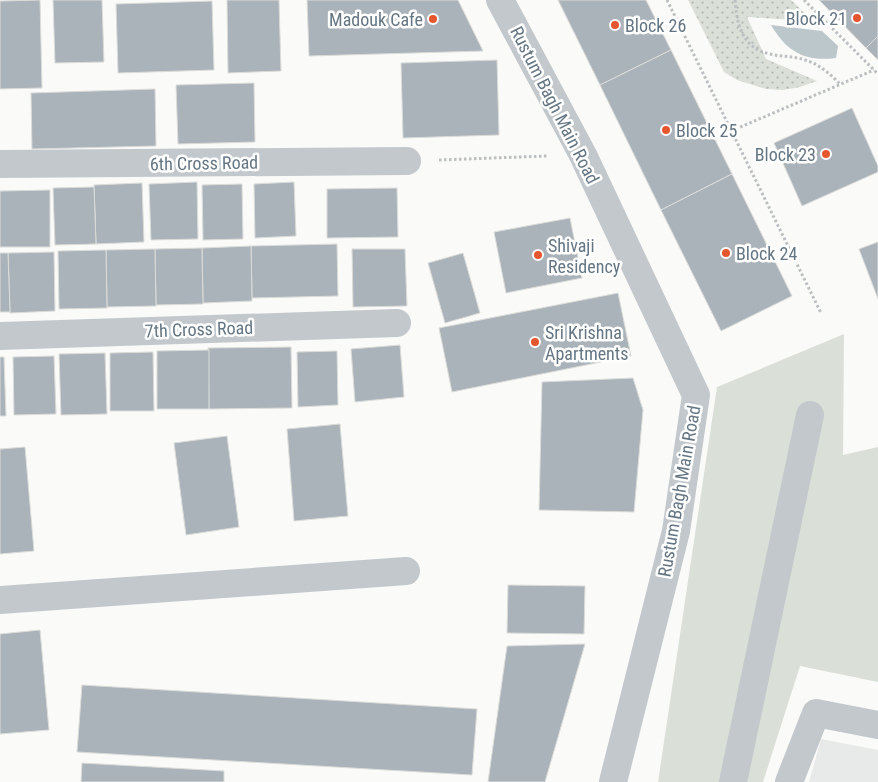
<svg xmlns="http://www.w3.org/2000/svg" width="878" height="782" font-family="'Roboto Condensed',sans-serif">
<defs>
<pattern id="garden-dots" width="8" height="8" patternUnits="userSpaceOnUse" patternTransform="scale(1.25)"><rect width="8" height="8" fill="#dadfd7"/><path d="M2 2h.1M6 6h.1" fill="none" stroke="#b4b9b4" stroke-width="1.8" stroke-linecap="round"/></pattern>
</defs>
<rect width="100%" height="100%" fill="#fafaf8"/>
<polygon fill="#e8e9e9" points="821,739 878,750 878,782 809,782"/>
<polygon fill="#dadfd7" points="844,334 843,455 878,447 878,682 800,666 763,782 658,782 717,387"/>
<polygon fill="url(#garden-dots)" points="688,0 791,0 813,21 747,17 766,59 817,81 800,87 783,90 766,89 737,80 724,72"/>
<path fill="#bbc7cb" d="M771,25l51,6 16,15 -2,12c-31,4 -49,-6 -65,-33z"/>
<g fill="#aab3b9" stroke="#dcdcda">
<polygon points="40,0 42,88 0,89 0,1"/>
<polygon points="53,0 102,0 104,62 55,63"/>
<polygon points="227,0 279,0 281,71 228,73"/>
<polygon points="307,0 458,0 483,51 309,56"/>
<polygon points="558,0 646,0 671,50 600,85"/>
<polygon points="819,0 878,0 878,36 866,48"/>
<polygon points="212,1 214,70 118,73 116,4"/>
<polygon points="878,36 878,60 866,48"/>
<polygon points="671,50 732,174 661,210 600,85"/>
<polygon points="497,60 499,135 403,138 401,63"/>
<polygon points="254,83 255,142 178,144 176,85"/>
<polygon points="155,89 156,146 32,149 31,93"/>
<polygon points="852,108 878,166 878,172 802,206 774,143"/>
<polygon points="732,174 792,296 721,331 661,210"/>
<polygon points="197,182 198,239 151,240 149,184"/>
<polygon points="294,182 296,236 255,238 254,184"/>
<polygon points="142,183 144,242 96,244 94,185"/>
<polygon points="242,184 243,239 203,240 202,185"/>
<polygon points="94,187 96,244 55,245 53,188"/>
<polygon points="397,188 398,237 327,238 327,189"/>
<polygon points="50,190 50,247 0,247 0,191"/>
<polygon points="570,218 582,278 506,293 494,232"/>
<polygon points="878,242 878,299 859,249"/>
<polygon points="337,244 338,296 252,298 251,246"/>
<polygon points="251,246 252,301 203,303 202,248"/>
<polygon points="202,248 203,304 156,305 155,249"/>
<polygon points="155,249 156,306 107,307 106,250"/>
<polygon points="352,249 405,249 407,306 353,307"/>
<polygon points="106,250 107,308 59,309 58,251"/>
<polygon points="54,252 55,311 10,313 8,253"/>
<polygon points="0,253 8,253 10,312 0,312"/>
<polygon points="463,253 480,313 445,323 428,263"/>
<polygon points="618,293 631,356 452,392 439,328"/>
<polygon points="400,345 404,397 355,402 351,349"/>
<polygon points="291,347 292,408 209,409 208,348"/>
<polygon points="209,350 209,409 157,409 157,351"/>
<polygon points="337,351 338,405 298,407 297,352"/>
<polygon points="153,352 154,411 110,411 110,353"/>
<polygon points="105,353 107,414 61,415 59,354"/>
<polygon points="54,356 56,414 14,415 13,357"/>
<polygon points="0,357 4,357 6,416 0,416"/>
<polygon points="633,378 643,410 634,512 539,510 542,382"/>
<polygon points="340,424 348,516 294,521 287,429"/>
<polygon points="227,436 239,527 186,535 174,443"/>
<polygon points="25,447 34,551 0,554 0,449"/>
<polygon points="508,585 585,586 584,634 507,633"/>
<polygon points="40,630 49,730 0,734 0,634"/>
<polygon points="585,644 545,782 488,782 507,646"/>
<polygon points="82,685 477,709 472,775 77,752"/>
<polygon points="82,763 224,771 224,782 81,782"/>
</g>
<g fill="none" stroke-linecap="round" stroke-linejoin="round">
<g stroke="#bbbfc2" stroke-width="3" stroke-dasharray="2.5 2.5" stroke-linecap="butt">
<polyline points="667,0 821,313"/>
<path d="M735,0c2,25 7,48 35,54 12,3 24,2 35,6 14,4 25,14 35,24"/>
<polyline points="804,0 878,74"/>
<polyline points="731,131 874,70"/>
<polyline points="439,160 547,156"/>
</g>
<g stroke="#c3c8cc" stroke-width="28">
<polyline points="500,0 583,155 696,395 676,531 613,782"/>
<polyline points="0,164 407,161"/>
<polyline points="0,336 397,323"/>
<polyline points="0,600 406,571"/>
<polyline points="733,782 810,415"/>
<polyline points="789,782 816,713 878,725"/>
</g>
</g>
<g fill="#e4572e" stroke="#fff" stroke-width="2">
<circle cx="857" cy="18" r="5"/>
<circle cx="433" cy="19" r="5"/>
<circle cx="615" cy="25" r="5"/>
<circle cx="666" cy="130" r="5"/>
<circle cx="826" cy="154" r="5"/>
<circle cx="726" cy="253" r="5"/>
<circle cx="538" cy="255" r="5"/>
<circle cx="535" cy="342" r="5"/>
</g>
<g text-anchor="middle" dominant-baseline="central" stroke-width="5" stroke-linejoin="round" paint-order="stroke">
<g font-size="18" fill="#657683" stroke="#fff" text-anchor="start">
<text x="847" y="18" text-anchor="end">Block 21</text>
<text x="423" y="19" text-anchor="end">Madouk Cafe</text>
<text x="625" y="25">Block 26</text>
<text x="676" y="130">Block 25</text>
<text x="816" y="154" text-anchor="end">Block 23</text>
<text x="548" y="245">Shivaji<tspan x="548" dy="21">Residency</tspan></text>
<text x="736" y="253">Block 24</text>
<text x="545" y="332">Sri Krishna<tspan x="545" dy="21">Apartments</tspan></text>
</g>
<g font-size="18" fill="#657683" stroke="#fff">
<text transform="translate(555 105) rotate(63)">Rustum Bagh Main Road</text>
<text transform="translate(204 163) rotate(-1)">6th Cross Road</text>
<text transform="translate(199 329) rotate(-2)">7th Cross Road</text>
<text transform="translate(679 491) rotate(-80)">Rustum Bagh Main Road</text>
</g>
</g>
</svg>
